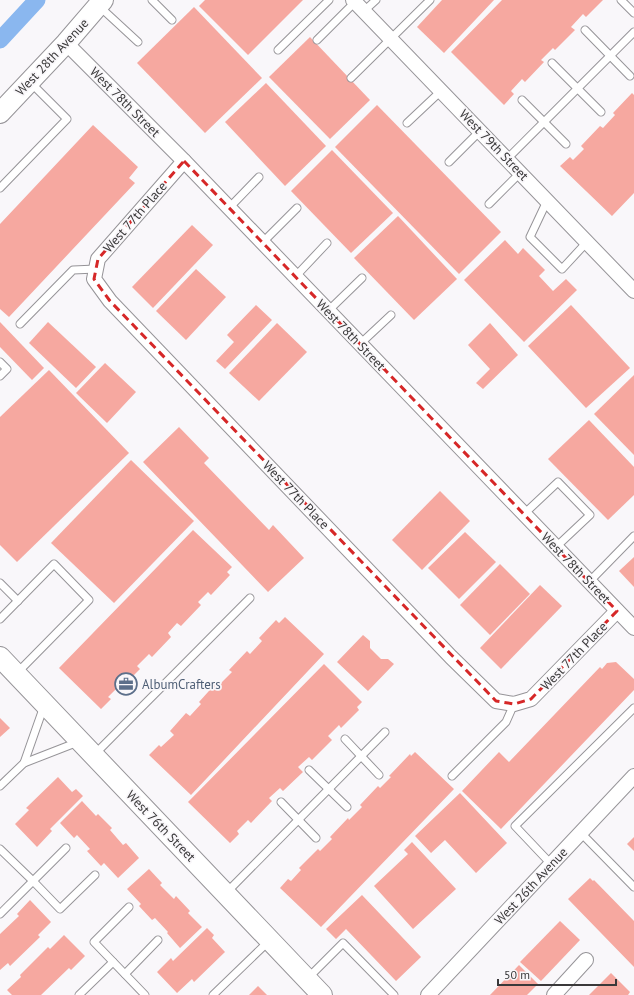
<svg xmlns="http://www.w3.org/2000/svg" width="634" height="995" font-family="'PT Sans',sans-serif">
<rect width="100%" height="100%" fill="#f9f7fa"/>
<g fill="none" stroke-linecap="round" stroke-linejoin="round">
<polyline stroke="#8ab7ef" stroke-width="17" points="0,40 37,0"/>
</g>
<g fill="#f6a8a0">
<polygon points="205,0 303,0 248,55 199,6"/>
<polygon points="442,0 494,0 444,53 417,27"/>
<polygon points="502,0 603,0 586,17 583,14 571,27 575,30 555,50 553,48 541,60 544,62 525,82 522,79 511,91 514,94 504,105 451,52"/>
<polygon points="194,7 262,78 205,133 137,63"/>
<polygon points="310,37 370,100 330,139 269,77"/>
<polygon points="266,83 326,146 285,186 225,122"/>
<polygon points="632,93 634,95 634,193 612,216 560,166 570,157 573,160 584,149 581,146 600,126 603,128 615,115 613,113"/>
<polygon points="377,105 501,232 459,274 335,147"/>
<polygon points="93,125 138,167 129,178 135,183 9,317 0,309 0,224"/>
<polygon points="332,150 393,213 351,253 291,191"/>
<polygon points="398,216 457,279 414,320 354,258"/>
<polygon points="192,225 213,245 153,308 132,287"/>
<polygon points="505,240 518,254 523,248 545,270 539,276 553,291 566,279 577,290 524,342 464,280"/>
<polygon points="196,269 226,297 186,340 156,311"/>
<polygon points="256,305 272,320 225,369 216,361 234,342 227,335"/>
<polygon points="571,305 630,368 586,408 528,346"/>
<polygon points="0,322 44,368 32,380 0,347"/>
<polygon points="48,322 96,367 76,388 29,343"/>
<polygon points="277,323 307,352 259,401 229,373"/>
<polygon points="490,323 518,355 483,389 476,383 490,369 468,345"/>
<polygon points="105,363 136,392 107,423 76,393"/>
<polygon points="49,370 129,453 17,562 0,545 0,417"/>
<polygon points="634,375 634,455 594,414"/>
<polygon points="589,420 634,467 634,495 608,520 548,459"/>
<polygon points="179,427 209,458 204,463 269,530 273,525 304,558 268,592 143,462"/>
<polygon points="131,460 194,521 114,603 51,543"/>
<polygon points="440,491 470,521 422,570 392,540"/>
<polygon points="193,530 232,567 227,572 230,575 211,595 208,592 198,602 201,605 181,626 177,623 168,633 171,637 152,657 149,654 137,666 140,669 121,688 119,686 108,697 111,699 101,709 59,668"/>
<polygon points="465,532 496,562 459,599 428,568"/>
<polygon points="634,557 634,587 619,571"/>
<polygon points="500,564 530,594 490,635 460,605"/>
<polygon points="540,585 562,606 501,669 480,648"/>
<polygon points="285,617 324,654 191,795 149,755 159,745 161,747 174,735 170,731 186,713 190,716 201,704 199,702 217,682 220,684 232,672 229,670 247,651 250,654 262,641 259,638 276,620 279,623"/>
<polygon points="363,635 370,641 370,648 381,659 388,659 394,664 368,691 337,662"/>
<polygon points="616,662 634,679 634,690 501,829 462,791 499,752 509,762 600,667 602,669 607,663"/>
<polygon points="324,664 362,702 357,707 359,710 341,728 339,725 328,736 332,740 312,760 309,757 298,767 303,772 283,791 280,788 269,798 272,801 251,823 248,820 237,831 239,834 230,843 188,802"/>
<polygon points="0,718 10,728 0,737"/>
<polygon points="415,752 454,789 321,927 280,888 288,879 291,881 301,870 299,868 318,849 320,851 332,839 330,837 348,818 349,820 362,807 360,805 378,786 380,788 391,777 389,776 410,754 411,756"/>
<polygon points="58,777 72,792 76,789 83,796 50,829 52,831 37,847 15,824 29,810 26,808"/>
<polygon points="460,793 507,843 476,873 445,840 431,853 415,836"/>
<polygon points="82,801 96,816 98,814 112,828 110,830 123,845 126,843 139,858 118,878 104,863 101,866 87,851 90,849 77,835 74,838 60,823"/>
<polygon points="634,837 634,851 627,844"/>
<polygon points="412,842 456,889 413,929 374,886 408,854 404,850"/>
<polygon points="149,869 162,883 160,885 174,899 176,896 190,911 188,913 202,927 180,948 167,933 168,932 155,918 152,920 139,906 141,904 127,889"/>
<polygon points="590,878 593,881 594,880 634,921 634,967 568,899"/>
<polygon points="362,895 421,957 396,981 346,929 336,939 326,929"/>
<polygon points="30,900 51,922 38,935 40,937 10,966 8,963 0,970 0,934 19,916 17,914"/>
<polygon points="560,921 580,940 541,981 520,962"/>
<polygon points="207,928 214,935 212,938 225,952 194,982 192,979 177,993 157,972 171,958 173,961"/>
<polygon points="64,935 85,956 71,970 69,968 41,995 12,995 7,990 21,977 20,975 48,947 50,949"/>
<polygon points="519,965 538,984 527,995 490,995"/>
<polygon points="611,973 630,992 628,995 589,995"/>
<polygon points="258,986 267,995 249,995"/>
</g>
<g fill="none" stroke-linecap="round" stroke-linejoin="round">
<g stroke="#969498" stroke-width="9">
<g id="lane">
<polyline points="152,0 172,20"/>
<polyline points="621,0 634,13"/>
<polyline points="100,7 138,42"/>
<polyline points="364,11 376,0"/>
<polyline points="585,30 630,76"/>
<polyline points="317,40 355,2"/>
<polyline points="278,50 329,0"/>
<polyline points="552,63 601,112"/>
<polyline points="351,78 430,0"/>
<polyline points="522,100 566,144"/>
<polyline points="407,123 441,91"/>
<polyline points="507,159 634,32"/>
<polyline points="449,162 480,131"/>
<polyline points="0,188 67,119 31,83"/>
<polyline points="547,201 530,237 562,269 587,242"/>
<polyline points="489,204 520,173"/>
<polyline points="229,208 259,177"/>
<polyline points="262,243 297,208"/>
<polyline points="295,277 327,243"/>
<polyline points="328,311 362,278"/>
<polyline points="20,324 73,270 96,269"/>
<polyline points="360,344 391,315"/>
<polyline points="0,362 7,369 0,376"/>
<polyline points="524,514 558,482 590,515 556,547"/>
<polyline points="589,582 634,536"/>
<polyline points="0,583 18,601"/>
<polyline points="0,619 54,564 89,600 16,674"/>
<polyline points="345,739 379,775"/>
<polyline points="94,755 250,598"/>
<polyline points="24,763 44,706"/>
<polyline points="309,770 347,807"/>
<polyline points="452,776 506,722 514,704"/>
<polyline points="0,786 24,763 78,742"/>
<polyline points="281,802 316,838"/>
<polyline points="581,833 634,887"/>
<polyline points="0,849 33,881 66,848"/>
<polyline points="551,864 515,826 634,708"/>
<polyline points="227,892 385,732"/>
<polyline points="129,907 94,942 145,995"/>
<polyline points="0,914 33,881 60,909 95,875"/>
<polyline points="125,974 158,940"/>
<polyline points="307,979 343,943 394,995"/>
<polyline points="79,995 113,962"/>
<polyline points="213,995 269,941"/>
</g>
</g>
<g stroke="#969498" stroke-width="16">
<g id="street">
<polyline points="353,0 634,291"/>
<polyline points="66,43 184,161 634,628"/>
<polyline points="184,161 98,259 94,279 110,301 451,657 496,701 514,704 531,699 617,611"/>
<polyline points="428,995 634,776"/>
<polyline points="554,995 586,960"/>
</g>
</g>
<g stroke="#969498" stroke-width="22">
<g id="secondary">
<polyline points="0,113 66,43 103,0"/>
<polyline points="0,657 322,995"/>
</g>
</g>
<use href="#lane" stroke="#fff" stroke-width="7"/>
<use href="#street" stroke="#fff" stroke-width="14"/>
<use href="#secondary" stroke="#fff" stroke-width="20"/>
</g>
<path fill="none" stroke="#d62828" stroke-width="3" stroke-dasharray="8 5" stroke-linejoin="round" d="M184,161l433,450 -86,88 -17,5 -18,-3 -386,-400 -16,-22 4,-20z"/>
<defs>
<g id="office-ring" transform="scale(1.15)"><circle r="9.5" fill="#f9f7fa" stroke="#5c6f8a" stroke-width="1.5"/><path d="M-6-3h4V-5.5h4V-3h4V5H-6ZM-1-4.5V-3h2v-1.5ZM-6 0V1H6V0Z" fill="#5c6f8a"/></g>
</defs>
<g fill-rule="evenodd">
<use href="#office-ring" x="126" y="684"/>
</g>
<g text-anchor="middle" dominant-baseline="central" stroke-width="3.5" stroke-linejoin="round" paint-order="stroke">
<g font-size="13" fill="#3a393a" stroke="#f9f7fa">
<text transform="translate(52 57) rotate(-47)">West 28th Avenue</text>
<text transform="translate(125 102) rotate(45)">West 78th Street</text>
<text transform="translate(494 145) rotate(46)">West 79th Street</text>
<text transform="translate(135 217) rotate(-49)">West 77th Place</text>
<text transform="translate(351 335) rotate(46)">West 78th Street</text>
<text transform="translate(296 495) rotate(46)">West 77th Place</text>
<text transform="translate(576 568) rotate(46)">West 78th Street</text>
<text transform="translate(574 656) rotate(-46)">West 77th Place</text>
<text transform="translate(161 826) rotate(46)">West 76th Street</text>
<text transform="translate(531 886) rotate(-47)">West 26th Avenue</text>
</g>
<g font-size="13" fill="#4e5e75" stroke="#f9f7fa" text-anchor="start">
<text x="142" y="684">AlbumCrafters</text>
</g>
</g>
<path d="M498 979v6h118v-6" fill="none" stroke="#3a393a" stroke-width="2"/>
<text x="504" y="979" font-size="12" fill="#3a393a" stroke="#f9f7fa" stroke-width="3" paint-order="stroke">50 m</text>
</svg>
